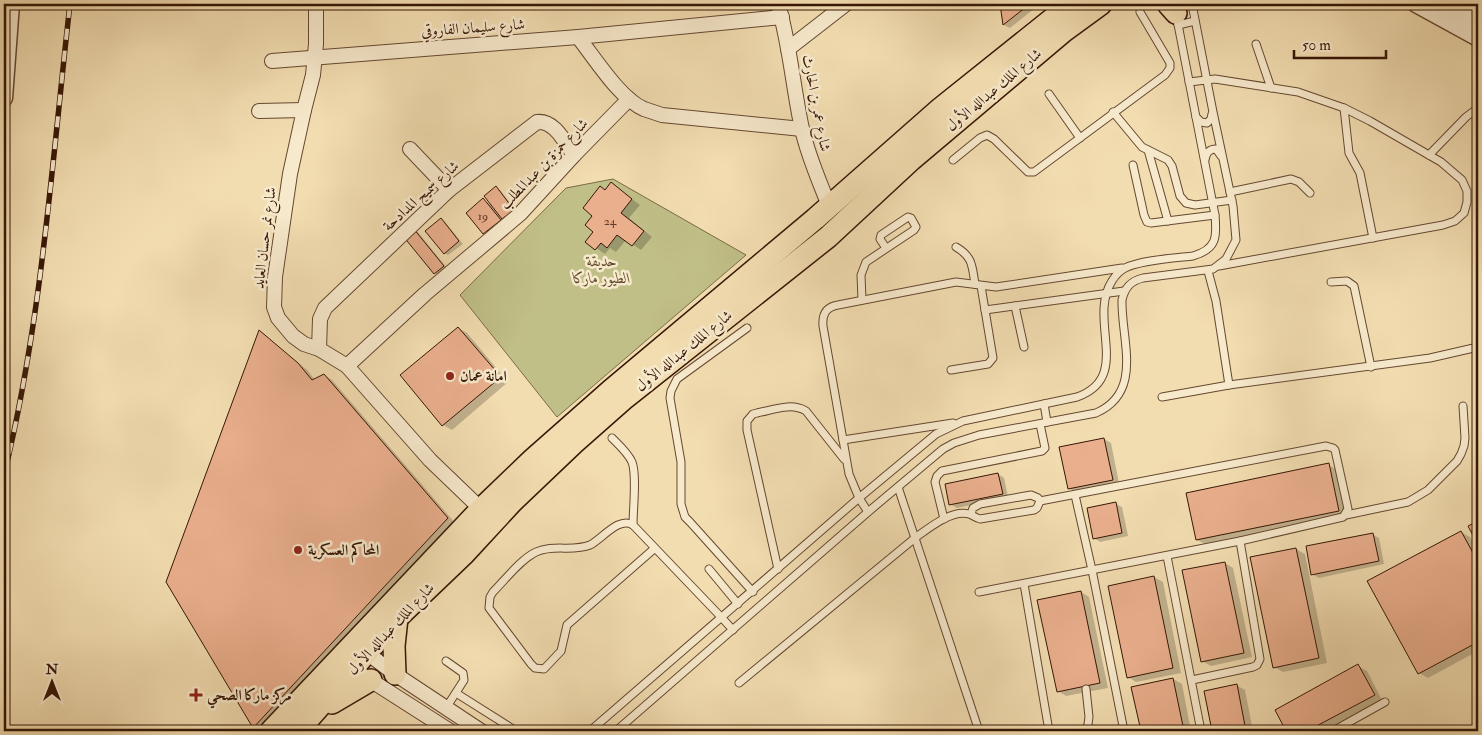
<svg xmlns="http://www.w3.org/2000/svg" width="1482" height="735" font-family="'IM FELL Double Pica',Amiri,serif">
<rect width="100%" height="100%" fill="#f2ddb1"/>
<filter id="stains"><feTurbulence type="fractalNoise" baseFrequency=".004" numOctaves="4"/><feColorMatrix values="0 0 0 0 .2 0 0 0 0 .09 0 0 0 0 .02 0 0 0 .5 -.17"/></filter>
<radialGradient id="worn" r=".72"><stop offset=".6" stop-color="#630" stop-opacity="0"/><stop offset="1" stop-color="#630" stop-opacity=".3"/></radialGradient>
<polygon fill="#c0bf87" stroke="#7b6a46" points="613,179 746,255 557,417 460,295 566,188"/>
<g fill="#0003">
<polygon points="1001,4 1040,4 1010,28 1004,25"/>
<polygon points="611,184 640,205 629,218 652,237 641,250 626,240 616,252 610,248 605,254 587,242 595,232 594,216 606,191"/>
<polygon points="496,188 500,190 517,212 507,221 499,216 504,223 488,236 484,233 467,213 483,200 492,205"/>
<polygon points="441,219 445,222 463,244 448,255 444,253"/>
<polygon points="413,229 417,231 447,268 439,275 435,273"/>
<polygon points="458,328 467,333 508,382 452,430 443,425"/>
<polygon points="259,332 267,337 307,370 315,380 324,375 332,380 455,523 261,731 254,727 168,582"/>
<polygon points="1104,439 1111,443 1119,483 1075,492 1069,488"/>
<polygon points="1329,465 1337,470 1347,515 1205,544 1197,540"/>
<polygon points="998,474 1004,478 1008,497 957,508 950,504"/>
<polygon points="1116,504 1122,507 1128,536 1100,542 1094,538"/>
<polygon points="1461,532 1470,537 1478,553 1478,651 1428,678 1419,673"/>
<polygon points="1372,534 1379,538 1384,564 1319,578 1312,574"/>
<polygon points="1296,549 1305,554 1327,663 1283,672 1274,667"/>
<polygon points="1225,563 1233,568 1252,657 1211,666 1202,661"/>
<polygon points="1154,577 1163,582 1181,673 1136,682 1128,677"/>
<polygon points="1081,592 1089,597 1108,688 1066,696 1058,691"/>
<polygon points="1358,666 1367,671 1382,700 1325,731 1288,731 1276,710"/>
<polygon points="1173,679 1182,684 1191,731 1142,731 1133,688"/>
<polygon points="1236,685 1245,690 1253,731 1213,731 1205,692"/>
</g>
<g fill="#eaaf8d" stroke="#361605">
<polygon points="1000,4 1030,4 1003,25"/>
<polygon points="611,182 632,199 621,213 644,231 632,246 617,235 607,248 601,243 595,250 585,242 593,232 585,225 592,216 583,208 600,186 605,190"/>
<polygon points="496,186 514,210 502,219 484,196"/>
<polygon points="483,198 501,220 483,234 466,213"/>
<polygon points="441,218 459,241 444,254 425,231"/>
<polygon points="413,228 444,266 434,274 403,236"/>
<polygon points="458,327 501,377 442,426 400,375"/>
<polygon points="259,330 298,363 312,380 324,374 448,518 253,728 166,582"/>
<polygon points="1104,438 1113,480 1068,489 1059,447"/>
<polygon points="1329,463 1339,511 1196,540 1186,493"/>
<polygon points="998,473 1003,494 949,505 945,484"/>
<polygon points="1116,502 1122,533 1093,539 1087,508"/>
<polygon points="1478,521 1478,545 1468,526"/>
<polygon points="1461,531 1478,562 1478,642 1418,674 1367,581"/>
<polygon points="1373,533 1379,561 1311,575 1306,546"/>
<polygon points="1296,548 1319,658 1273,668 1250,557"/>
<polygon points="1225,562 1244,653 1201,662 1182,570"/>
<polygon points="1154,576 1173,668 1127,678 1108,586"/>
<polygon points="1081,591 1100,683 1057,692 1037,600"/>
<polygon points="1358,664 1375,695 1307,731 1286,731 1275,710"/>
<polygon points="1173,678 1184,731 1141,731 1131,687"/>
<polygon points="1237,684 1246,731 1212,731 1204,691"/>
</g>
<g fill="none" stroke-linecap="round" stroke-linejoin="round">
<g stroke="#654830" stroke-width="9">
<g id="service">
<polyline points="1178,25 1195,21"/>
<polyline points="1256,44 1271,88"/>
<polyline points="1189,82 1215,79 1298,92 1344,108 1370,121 1441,162 1462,180 1467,191 1467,202 1464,213 1455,221 1443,225 1219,266"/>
<polyline points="1049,94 1080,138"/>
<polyline points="1344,108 1349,153 1360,173 1373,238"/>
<polyline points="1113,112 1142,147 1168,160 1172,166 1180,196 1186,203 1195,205 1232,200"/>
<polyline points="1196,117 1201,122 1207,123 1211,119 1212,114"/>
<polyline points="1148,150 1168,221"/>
<polyline points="1429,155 1466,117 1478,108"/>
<polyline points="953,160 980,138 987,135 994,139 1028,172 1034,172 1165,75 1170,68 1170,63 1140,12"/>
<path d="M1205,160c1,-6 3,-11 11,-11l5,7"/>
<polyline points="1133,165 1144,215 1147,222 1151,223 1215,215"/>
<polyline points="1230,192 1291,179 1299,182 1310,193"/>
<path d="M956,247c17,10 16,19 19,37"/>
<polyline points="1208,271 1216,301 1229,385"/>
<polyline points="1331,282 1347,281 1354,286 1371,367"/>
<polyline points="862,300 861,275 866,262 914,230 916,227 911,218 908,217 881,235 880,239 886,248"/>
<polyline points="1015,306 1024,347"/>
<polyline points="985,310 1124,291"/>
<polyline points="747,328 677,379 671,391 670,398 681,462 681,504 685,517 690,522 753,592"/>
<polyline points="951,370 988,364 993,358 981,286"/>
<polyline points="1162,397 1229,385 1430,358 1478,347"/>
<polyline points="1044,404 1047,422"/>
<path d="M612,438c7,7 16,15 20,24 5,13 1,47 1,63"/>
<polyline points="843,440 953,423"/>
<polyline points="898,487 979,731"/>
<polyline points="1075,495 1092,570 1124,731"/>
<path d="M868,512l-9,-14 -10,-24 -26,-148c-1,-12 3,-19 15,-21l118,-23 40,5 126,-19"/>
<polyline points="971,514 973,508 980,504 1031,495 1038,498 1040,501"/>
<polyline points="1346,515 1408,502 1428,490 1457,461 1461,454 1464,446 1465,438 1463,406"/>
<polyline points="944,519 935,482 937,476 942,471 1042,451 1045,448 1040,424"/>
<path d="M655,548l-88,77 -6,26 -17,18 -9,-1 -4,-4 -42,-56 1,-11 3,-5c12,-12 28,-33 43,-40 17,-8 37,0 54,-7 12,-6 29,-29 43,-20l89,93 11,12"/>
<polyline points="1167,556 1201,731"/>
<polyline points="709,569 738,604"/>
<path d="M778,569l-31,-139v-9l6,-7 4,-1c16,-3 34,-11 49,-2l38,48"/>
<polyline points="1024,584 1049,731"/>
<polyline points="979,592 1240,541 1343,517 1348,509 1335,450 1333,448 1326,446 1040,501"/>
<polyline points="1192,680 1253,667 1257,665 1260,659 1240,541"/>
<path d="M739,683l176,-145c14,-10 37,-29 54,-24 3,1 7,4 11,5l54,-9 3,-2 3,-7"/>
<polyline points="1086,689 1089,717 1087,731"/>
<polyline points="456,693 516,731"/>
<polyline points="446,708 464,680 463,673 446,661"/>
<path d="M590,731l269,-233 77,-64 27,-13 114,-24c56,-20 10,-77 35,-116 3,-5 7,-10 13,-13 16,-8 50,-10 68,-12 24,-7 24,-19 22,-41l-39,-201"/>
<path d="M616,731l252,-219 75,-63 11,-6 25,-8 117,-22c48,-21 25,-73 26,-113 3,-13 9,-19 21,-22l70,-9 13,-10 10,-19 -3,-34 -20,-94 -21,-108"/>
<polyline points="1333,731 1385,702"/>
</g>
</g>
<g stroke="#654830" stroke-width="16">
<g id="minor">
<polyline points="316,4 316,44 313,75 304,110 290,174 275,277 274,307 278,318 293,336 304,344 319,349 347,366 430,460 481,509"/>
<path d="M778,4c12,41 15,83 24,125 6,27 17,51 27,77"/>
<path d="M578,37c16,20 42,62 66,72 6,2 12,4 18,6l140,14"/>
<polyline points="788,49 846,4"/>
<polyline points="272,61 578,37 782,17"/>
<polyline points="259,111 304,110"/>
<polyline points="410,149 449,190"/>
<path d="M319,349l1,-30 5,-11 124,-118 88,-68c18,-2 28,21 37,33"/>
<polyline points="347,366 425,294 520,214 574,155 629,99"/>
<polyline points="367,653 395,674 481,731"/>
<polyline points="364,676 450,731"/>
</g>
</g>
<g stroke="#654830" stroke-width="19">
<g id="tertiary">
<polyline points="1416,4 1478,38"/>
<polyline points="1445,4 1478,21"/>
<polyline points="4,98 11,4"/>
</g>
</g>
<g stroke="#361605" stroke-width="24">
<g id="primary">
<polyline points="1168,4 1176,13"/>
<polyline points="395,674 394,646 397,618"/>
<polyline points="332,703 371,680"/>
<polyline points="271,731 481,509 533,459 610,391 815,219 941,108 1071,4"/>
<polyline points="298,731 397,618 464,554 512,502 574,443 625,398 828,237 911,160 1064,31 1101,4"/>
</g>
</g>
<use href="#service" stroke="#f7e9cc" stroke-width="7"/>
<use href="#minor" stroke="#f7e9cc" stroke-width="14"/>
<use href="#tertiary" stroke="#f7e9cc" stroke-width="16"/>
<use href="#primary" stroke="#f2ddb1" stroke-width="21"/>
<g stroke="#361605" stroke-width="5.5">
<path id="rail" d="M4,475c38,-155 48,-314 66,-471"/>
</g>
<use href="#rail" stroke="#f7e9cc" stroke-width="4" stroke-dasharray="11" stroke-linecap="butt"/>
</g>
<g fill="#8f2418" stroke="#f7e9cc" stroke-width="2">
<circle cx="450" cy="376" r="5"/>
<circle cx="298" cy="550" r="5"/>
<path d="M193.5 687.5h5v5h5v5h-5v5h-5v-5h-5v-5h5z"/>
</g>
<g text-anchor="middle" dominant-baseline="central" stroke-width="5" stroke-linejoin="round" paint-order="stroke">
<g font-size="12" fill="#633c27">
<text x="483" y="216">19</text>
<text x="610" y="221">24</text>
</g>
<g font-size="15" fill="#361605" stroke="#f7e9cc">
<text transform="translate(473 28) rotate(-4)">شارع سليمان الفاروقي</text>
<text transform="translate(994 90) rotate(-40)">شارع الملك عبدالله الأول</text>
<text transform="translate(816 103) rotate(79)">شارع عمر بن الحارث</text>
<text transform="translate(544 164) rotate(-46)">شارع حمزة بن عبدالمطلب</text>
<text transform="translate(421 196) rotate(-42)">شارع سميح المدادحة</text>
<text transform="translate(265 238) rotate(-83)">شارع نمر حسان العايد</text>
<text transform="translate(684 351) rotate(-39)">شارع الملك عبدالله الأول</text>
<text transform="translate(391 629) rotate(-47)">شارع الملك عبدالله الأول</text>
</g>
<g font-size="15" font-style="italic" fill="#5f492c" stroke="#f7e9cc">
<text x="602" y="261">حديقة<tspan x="602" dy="17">الطيور ماركا</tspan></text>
</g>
<g font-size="15" font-weight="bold" fill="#361605" stroke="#f7e9cc" text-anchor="start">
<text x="460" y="376">امانة عمان</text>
<text x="308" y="550">المحاكم العسكرية</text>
<text x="207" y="695">مركز ماركا الصحي</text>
</g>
</g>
<rect width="1482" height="735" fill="none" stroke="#f2ddb1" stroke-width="20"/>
<rect x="5" y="5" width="1472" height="725" fill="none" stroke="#361605" stroke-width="2.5"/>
<rect x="10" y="10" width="1462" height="715" fill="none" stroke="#361605"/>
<g transform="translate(52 682)" stroke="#f7e9cc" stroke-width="4" paint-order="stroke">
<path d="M0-4L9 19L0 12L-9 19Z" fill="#361605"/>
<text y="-8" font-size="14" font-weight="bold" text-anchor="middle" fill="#361605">N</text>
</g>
<path d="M1294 50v8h92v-8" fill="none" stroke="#361605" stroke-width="2.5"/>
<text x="1302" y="50" font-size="15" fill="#361605" stroke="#f7e9cc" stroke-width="4" paint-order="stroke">50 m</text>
<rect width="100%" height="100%" filter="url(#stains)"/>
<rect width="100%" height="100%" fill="url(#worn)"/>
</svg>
